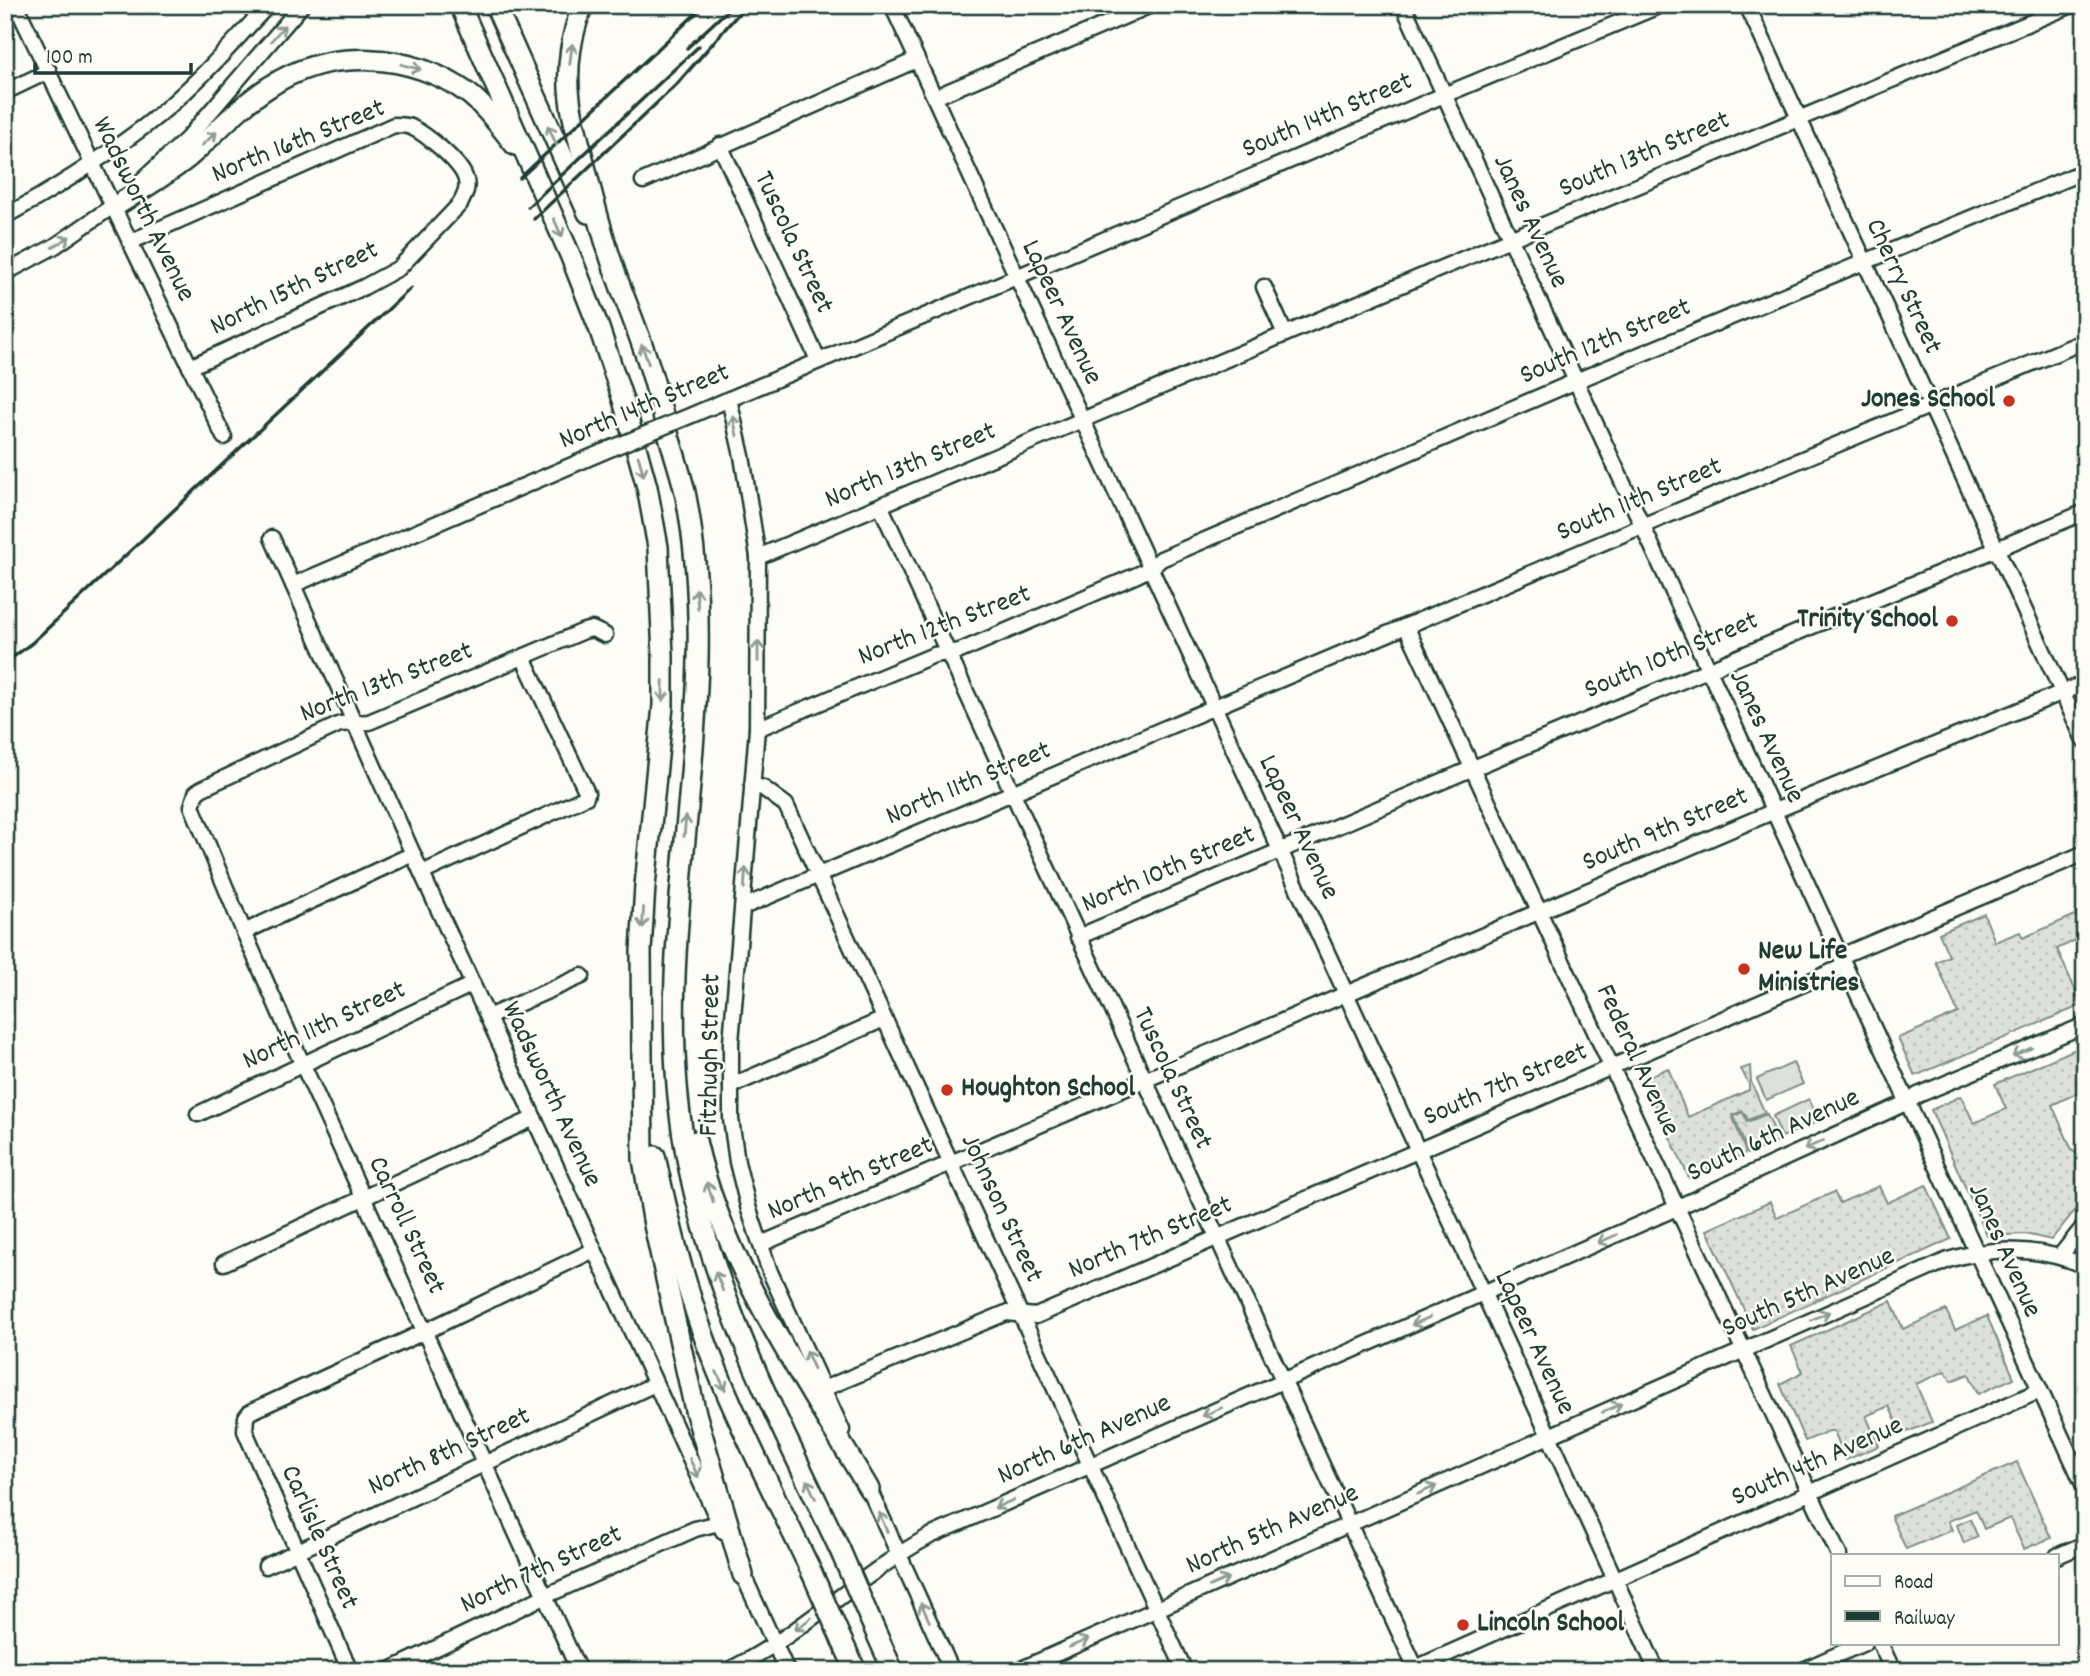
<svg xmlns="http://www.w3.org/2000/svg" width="2090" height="1676" font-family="Dekko,sans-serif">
<defs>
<pattern id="grass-dots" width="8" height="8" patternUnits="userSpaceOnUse" patternTransform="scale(1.75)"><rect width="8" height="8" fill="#dde0db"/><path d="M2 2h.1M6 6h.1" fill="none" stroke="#bdc1bd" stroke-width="1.8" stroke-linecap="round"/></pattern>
<pattern id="park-crowns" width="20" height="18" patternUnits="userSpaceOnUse" patternTransform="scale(1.75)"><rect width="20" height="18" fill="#dde0db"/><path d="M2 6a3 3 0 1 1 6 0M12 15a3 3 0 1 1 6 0" fill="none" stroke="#bdc1bd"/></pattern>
</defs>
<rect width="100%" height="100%" fill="#fdfcf7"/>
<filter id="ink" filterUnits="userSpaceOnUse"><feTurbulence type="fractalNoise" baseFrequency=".0143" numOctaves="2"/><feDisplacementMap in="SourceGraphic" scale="14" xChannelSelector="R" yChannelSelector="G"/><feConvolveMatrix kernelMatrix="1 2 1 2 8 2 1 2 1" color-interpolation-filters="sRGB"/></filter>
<g filter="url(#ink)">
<g fill="url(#grass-dots)" stroke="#7e8e88" stroke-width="2">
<polygon points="1984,914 1995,942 2020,932 2023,938 2075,915 2084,936 2057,949 2082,1005 1915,1076 1898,1038 1958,1013 1936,962 1949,956 1939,933"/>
<polygon points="2085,1045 2085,1089 2052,1105 2072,1150 2085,1160 2085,1198 2051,1240 2025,1234 1987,1236 1931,1110 1961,1096 1974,1123 2006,1109 1995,1084"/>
<polygon points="1750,1066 1751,1082 1765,1113 1748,1120 1743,1111 1732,1115 1746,1153 1689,1178 1643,1079 1668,1068 1688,1117 1749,1090 1749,1084 1741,1069"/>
<polygon points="1926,1185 1951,1239 1753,1329 1707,1230 1770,1202 1777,1218 1834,1192 1840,1203 1879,1186 1887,1203"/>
<polygon points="1891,1301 1903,1329 1946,1310 1955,1330 1987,1316 2014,1378 1978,1394 1969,1374 1951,1381 1945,1371 1916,1384 1932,1422 1902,1434 1889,1406 1866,1416 1879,1446 1846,1460 1834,1431 1829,1431 1805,1441 1780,1384 1803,1372 1791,1346"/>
<polygon points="2017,1462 2051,1538 2024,1549 2010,1518 1984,1529 1976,1510 1948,1521 1952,1530 1906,1549 1891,1516"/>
<polygon points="1970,1519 1978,1537 1964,1543 1957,1525"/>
</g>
<polygon fill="url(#park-crowns)" stroke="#7e8e88" stroke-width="2" points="1743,1112 1747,1122 1767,1114 1779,1141 1748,1154 1734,1116"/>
<g fill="#dde0db" stroke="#7e8e88" stroke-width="2">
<polygon points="1793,1063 1803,1084 1766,1100 1757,1079"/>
<polygon points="1809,1099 1819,1121 1782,1137 1773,1116"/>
</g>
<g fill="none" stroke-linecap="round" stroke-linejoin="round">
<g stroke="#1f3d34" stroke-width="19">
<g id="minor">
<polyline points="16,5 224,437"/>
<polyline points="892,5 1657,1671"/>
<polyline points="1403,5 2085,1488"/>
<polyline points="1747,5 2085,742"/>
<polyline points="5,92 49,71"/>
<polyline points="935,97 1151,5"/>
<polyline points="720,145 818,360"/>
<polyline points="643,181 916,60"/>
<polyline points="137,185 187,139 302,5"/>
<path d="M5,216c49,-26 96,-57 140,-90 46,-35 84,-79 123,-121"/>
<path d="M130,242l264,-117c6,0 12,0 17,2 15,7 48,34 54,50 4,10 0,18 -5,27l-61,64 -35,19 -174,80"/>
<polyline points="5,273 55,246 120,201"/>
<polyline points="1264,287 1285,334"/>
<polyline points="729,399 742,456 758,557 757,729 731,1042 731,1119 737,1162 749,1210 770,1272 842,1430"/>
<polyline points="692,415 1432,100 1661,5"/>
<polyline points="881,507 1417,1671"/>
<polyline points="272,538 413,854 723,1531"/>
<polyline points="758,557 1522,234 2072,5"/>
<polyline points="293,585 612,448"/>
<polyline points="1406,626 1839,1555"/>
<polyline points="757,729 934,655 960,651 1137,575 1151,568 1161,559 1588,376 2085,171"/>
<polyline points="752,785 763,788 786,805 1185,1671"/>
<polyline points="422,873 586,797 587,793 523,657"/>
<polyline points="743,907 1654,521 2085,341"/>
<polyline points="244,932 413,854"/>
<polyline points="1078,937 1459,774 2085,512"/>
<polyline points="1841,956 2085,853"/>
<polyline points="488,1017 582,976"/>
<polyline points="731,1086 884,1019"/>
<polyline points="198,1114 473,984"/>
<polyline points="761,1244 1772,812 2085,683"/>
<polyline points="2060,1256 2085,1225"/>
<polyline points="224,1263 534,1118"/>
<polyline points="823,1389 1006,1313 1036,1316 1845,966"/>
<polyline points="865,1480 952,1671"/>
<polyline points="2057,1556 2085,1544"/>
<polyline points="266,1566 655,1384"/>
<polyline points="739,1566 787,1671"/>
<polyline points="1880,1643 1893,1671"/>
<polyline points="350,1671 245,1431 246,1417 250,1412 426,1331 594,1250"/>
<polyline points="388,1671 545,1596 695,1529 719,1523"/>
<polyline points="579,1671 297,1052 244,932 192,806 196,793 201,789 340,724 369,722 584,631 592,629 605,635"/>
<path d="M727,1671c75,-36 130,-95 203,-135l735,-323 243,-111 10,-7 167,-70"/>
<path d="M1017,1671l931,-411c45,-14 93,-13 137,6"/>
<polyline points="1409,1671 2039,1391"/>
<polyline points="1801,1671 1864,1643"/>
</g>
</g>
<g stroke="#1f3d34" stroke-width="24">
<g id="highway">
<polyline points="460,5 571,257 599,328 623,400 647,487 658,547 663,656 663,706 645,886 641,951 643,1159 654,1225 695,1410 743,1575"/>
<polyline points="495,5 588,213"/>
<path d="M583,5c-12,29 -17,63 -13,94 2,19 8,37 12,55 9,37 18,73 30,109 10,30 23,60 33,90 9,25 15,51 22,77 6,20 13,41 18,62 44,217 -39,438 0,656 25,144 93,271 155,402"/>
<path d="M114,207c25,-16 51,-31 75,-50 26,-23 50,-51 80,-70 60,-40 142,-35 200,7 18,14 32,34 46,51"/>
<path d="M696,1141c28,124 109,240 173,348"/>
<path d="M655,1156c16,73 33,145 62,214 28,69 63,136 95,203"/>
<polyline points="869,1617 893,1671"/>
<polyline points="842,1641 856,1671"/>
</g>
</g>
<use href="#minor" stroke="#fdfcf7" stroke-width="14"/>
<use href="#highway" stroke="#fdfcf7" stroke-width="19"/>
<g stroke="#1f3d34" stroke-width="3.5">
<polyline points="687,48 733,5"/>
<polyline points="520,178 705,5"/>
<polyline points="528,207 699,46"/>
<polyline points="534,219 677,84 746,5"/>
<polyline points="5,663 32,643 411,288"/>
<polyline points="5,1666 14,1671"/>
</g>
<g stroke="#1f3d34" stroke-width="19" stroke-linecap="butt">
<polyline id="minor-bridge" points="612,448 692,415"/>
</g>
<g stroke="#1f3d34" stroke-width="24" stroke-linecap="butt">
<g id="highway-bridge">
<polyline points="840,1550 869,1617"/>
<polyline points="812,1573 842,1641"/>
</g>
</g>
<use href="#minor-bridge" stroke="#fdfcf7" stroke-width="14"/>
<use href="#highway-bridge" stroke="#fdfcf7" stroke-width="19"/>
</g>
<defs><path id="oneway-shaft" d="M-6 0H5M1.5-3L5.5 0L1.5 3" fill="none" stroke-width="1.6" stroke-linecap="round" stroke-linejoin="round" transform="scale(1.75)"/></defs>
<g stroke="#8e9c96">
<use href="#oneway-shaft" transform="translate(278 33) rotate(-49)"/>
<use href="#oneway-shaft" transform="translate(571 54) rotate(-83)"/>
<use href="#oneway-shaft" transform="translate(411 67) rotate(15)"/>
<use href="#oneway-shaft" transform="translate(552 135) rotate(-114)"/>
<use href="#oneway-shaft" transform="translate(209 139) rotate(-42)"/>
<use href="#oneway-shaft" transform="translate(558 228) rotate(66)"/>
<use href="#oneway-shaft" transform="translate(61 242) rotate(-32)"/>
<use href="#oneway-shaft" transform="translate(645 354) rotate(-109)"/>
<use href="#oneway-shaft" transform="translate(735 426) rotate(-102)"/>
<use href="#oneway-shaft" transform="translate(641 466) rotate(74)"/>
<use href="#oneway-shaft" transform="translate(697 599) rotate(-95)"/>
<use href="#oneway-shaft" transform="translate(758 651) rotate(-90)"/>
<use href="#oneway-shaft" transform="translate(663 691) rotate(91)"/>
<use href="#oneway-shaft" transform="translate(685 826) rotate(-85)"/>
<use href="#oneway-shaft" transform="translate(745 878) rotate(-85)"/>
<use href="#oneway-shaft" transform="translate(643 918) rotate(93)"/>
<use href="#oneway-shaft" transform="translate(2022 1052) rotate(157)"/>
<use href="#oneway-shaft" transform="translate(1814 1145) rotate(155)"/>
<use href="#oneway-shaft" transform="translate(710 1192) rotate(-108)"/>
<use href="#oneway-shaft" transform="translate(1607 1239) rotate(156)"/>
<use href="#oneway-shaft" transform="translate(719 1281) rotate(-111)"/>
<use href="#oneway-shaft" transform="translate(1820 1316) rotate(-24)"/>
<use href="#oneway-shaft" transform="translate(1421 1321) rotate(156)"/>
<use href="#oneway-shaft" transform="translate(810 1360) rotate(-114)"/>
<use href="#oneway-shaft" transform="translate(721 1381) rotate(65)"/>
<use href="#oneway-shaft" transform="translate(1612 1408) rotate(-24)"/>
<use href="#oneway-shaft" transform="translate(1212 1412) rotate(156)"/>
<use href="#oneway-shaft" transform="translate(694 1468) rotate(65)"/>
<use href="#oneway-shaft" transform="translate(811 1489) rotate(-115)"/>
<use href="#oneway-shaft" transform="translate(1427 1490) rotate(-24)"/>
<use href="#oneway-shaft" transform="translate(1004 1504) rotate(156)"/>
<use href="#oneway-shaft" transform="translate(883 1522) rotate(-113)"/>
<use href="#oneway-shaft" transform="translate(1219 1582) rotate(-24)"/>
<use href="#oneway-shaft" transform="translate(925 1612) rotate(-115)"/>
<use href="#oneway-shaft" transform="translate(803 1624) rotate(143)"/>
<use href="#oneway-shaft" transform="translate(1079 1643) rotate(-24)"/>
</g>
</g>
<g fill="#c8321e" stroke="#fdfcf7" stroke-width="2.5">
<circle cx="2009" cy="401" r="7"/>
<circle cx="1952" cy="621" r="7"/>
<circle cx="1744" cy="969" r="7"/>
<circle cx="947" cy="1090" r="7"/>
<circle cx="1463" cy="1625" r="7"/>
</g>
<g text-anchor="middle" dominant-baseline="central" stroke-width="5" stroke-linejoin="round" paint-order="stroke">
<g font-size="28" fill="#1f3d34" stroke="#fdfcf7">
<text transform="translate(1328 117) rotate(-23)">South 14th Street</text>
<text transform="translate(299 143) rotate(-22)">North 16th Street</text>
<text transform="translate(1645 156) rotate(-23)">South 13th Street</text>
<text transform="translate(142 210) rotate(64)">Wadsworth Avenue</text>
<text transform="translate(1529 222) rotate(65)">Janes Avenue</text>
<text transform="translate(792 243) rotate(65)">Tuscola Street</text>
<text transform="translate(1902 287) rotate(65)">Cherry Street</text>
<text transform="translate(295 290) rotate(-26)">North 15th Street</text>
<text transform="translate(1060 313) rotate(65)">Lapeer Avenue</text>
<text transform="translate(1606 343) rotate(-23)">South 12th Street</text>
<text transform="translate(645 408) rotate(-23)">North 14th Street</text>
<text transform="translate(911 467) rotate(-23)">North 13th Street</text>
<text transform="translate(1640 501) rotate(-23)">South 11th Street</text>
<text transform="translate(945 627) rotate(-21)">North 12th Street</text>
<text transform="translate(1672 657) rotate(-23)">South 10th Street</text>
<text transform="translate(387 684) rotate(-21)">North 13th Street</text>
<text transform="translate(1765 737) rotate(65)">Janes Avenue</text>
<text transform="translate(969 785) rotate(-23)">North 11th Street</text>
<text transform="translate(1297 828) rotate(65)">Lapeer Avenue</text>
<text transform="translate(1666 831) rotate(-23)">South 9th Street</text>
<text transform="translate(1169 871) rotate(-23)">North 10th Street</text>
<text transform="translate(325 1027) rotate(-25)">North 11th Street</text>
<text transform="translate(712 1055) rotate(-89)">Fitzhugh Street</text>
<text transform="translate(1636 1061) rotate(65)">Federal Avenue</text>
<text transform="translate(1171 1079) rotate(65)">Tuscola Street</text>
<text transform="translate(1506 1086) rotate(-23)">South 7th Street</text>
<text transform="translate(550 1095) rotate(65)">Wadsworth Avenue</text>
<text transform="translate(1774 1137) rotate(-25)">South 6th Avenue</text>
<text transform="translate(851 1180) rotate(-23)">North 9th Street</text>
<text transform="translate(1000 1209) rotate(65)">Johnson Street</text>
<text transform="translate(405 1226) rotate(65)">Carroll Street</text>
<text transform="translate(1151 1239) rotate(-23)">North 7th Street</text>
<text transform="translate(2003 1251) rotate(66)">Janes Avenue</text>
<text transform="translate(1809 1294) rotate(-24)">South 5th Avenue</text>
<text transform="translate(1533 1343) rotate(65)">Lapeer Avenue</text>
<text transform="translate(1085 1441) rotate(-24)">North 6th Avenue</text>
<text transform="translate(450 1453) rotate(-25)">North 8th Street</text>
<text transform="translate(1818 1463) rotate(-24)">South 4th Avenue</text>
<text transform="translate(1273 1531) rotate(-24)">North 5th Avenue</text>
<text transform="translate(318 1538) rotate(66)">Carlisle Street</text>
<text transform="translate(542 1571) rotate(-25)">North 7th Street</text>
</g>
<g font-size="28" font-weight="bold" fill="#1f3d34" stroke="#fdfcf7" text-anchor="start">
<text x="1995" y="401" text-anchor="end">Jones School</text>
<text x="1938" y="621" text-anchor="end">Trinity School</text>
<text x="1758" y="953">New Life<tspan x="1758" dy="32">Ministries</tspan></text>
<text x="961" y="1090">Houghton School</text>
<text x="1477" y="1625">Lincoln School</text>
</g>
</g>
<rect width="2090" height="1676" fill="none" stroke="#fdfcf7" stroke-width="28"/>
<rect x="14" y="14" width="2062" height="1648" fill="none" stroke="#1f3d34" stroke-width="2.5" filter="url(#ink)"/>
<rect x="1831" y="1554" width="228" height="91" fill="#fdfcf7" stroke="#a4b0a9" stroke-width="2"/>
<rect x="1845" y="1576" width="35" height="10" fill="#fdfcf7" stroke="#a4b0a9" stroke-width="2"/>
<text x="1894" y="1588" font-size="21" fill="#1f3d34">Road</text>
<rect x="1845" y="1611" width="35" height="10" fill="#1f3d34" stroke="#a4b0a9" stroke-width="2"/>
<text x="1894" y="1624" font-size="21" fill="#1f3d34">Railway</text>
<path d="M35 63v10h156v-10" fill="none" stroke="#1f3d34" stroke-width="3.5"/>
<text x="46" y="63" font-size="21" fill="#1f3d34" stroke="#fdfcf7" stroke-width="5" paint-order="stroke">100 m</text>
</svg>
